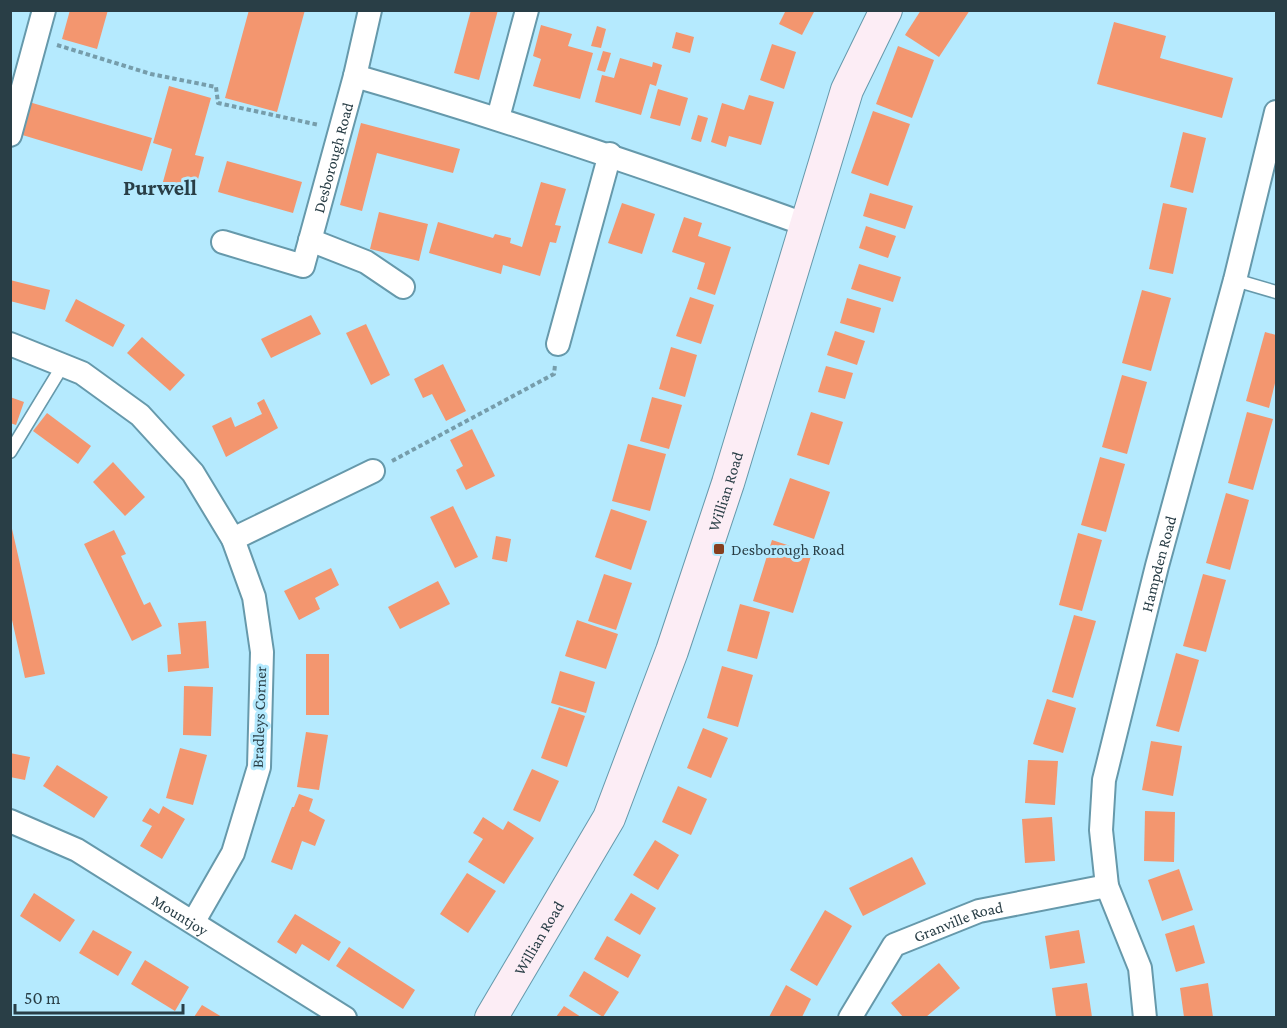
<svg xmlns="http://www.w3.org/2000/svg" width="1287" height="1028" font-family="'Crimson Pro',serif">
<rect width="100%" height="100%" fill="#b5eafe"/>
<g fill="#f3966f">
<polygon points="70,10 108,10 97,49 62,39"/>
<polygon points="249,10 305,10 277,112 225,98"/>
<polygon points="471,10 498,10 479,80 454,73"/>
<polygon points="786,10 815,10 802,35 779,24"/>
<polygon points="921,10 970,10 939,57 905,35"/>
<polygon points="1114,22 1166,36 1160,58 1233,78 1222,118 1097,84"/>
<polygon points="541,25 572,34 568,46 593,53 580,99 533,86 541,59 533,56"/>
<polygon points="597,26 606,29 601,48 591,46"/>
<polygon points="676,32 694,37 690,53 672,48"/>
<polygon points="772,44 796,52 784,89 760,80"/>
<polygon points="898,46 934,60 912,118 876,104"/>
<polygon points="603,51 611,53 605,72 597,70"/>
<polygon points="620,58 652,67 653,62 662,65 656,86 650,84 641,115 595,102 602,75 614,78"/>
<polygon points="169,86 211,98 195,155 204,157 193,198 161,189 172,149 153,143"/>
<polygon points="658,89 688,98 680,126 650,118"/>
<polygon points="749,95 774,102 761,145 729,136 726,147 711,142 722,103 744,110"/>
<polygon points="29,102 152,138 142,171 19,134"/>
<polygon points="873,111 910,124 888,186 851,173"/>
<polygon points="698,115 708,118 701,142 691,139"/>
<polygon points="361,123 460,149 453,173 377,153 362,211 340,205"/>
<polygon points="1183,132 1206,138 1193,193 1170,187"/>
<polygon points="227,161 302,182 293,213 218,192"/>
<polygon points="541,182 566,189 555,225 561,226 556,243 550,242 540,276 503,265 501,274 429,253 438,222 493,238 495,234 511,238 510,243 522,247"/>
<polygon points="870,193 913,206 905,229 863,216"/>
<polygon points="622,203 655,214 642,254 608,243"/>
<polygon points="1163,203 1187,208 1173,274 1149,269"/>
<polygon points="379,212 428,224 419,261 370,249"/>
<polygon points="684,217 702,223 698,236 731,247 715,295 697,289 705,263 672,252"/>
<polygon points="866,226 896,236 888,258 859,248"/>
<polygon points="859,264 901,277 893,302 851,289"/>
<polygon points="10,280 50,290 45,310 10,301"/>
<polygon points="1142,290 1171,298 1151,371 1122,363"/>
<polygon points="690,297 714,305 701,344 676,336"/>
<polygon points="847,298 881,308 874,333 840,323"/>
<polygon points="76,299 125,325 113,347 65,321"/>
<polygon points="311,315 321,334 271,358 261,339"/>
<polygon points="366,324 390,375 371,385 346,333"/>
<polygon points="835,331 865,341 857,365 827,355"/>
<polygon points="1265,332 1276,335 1276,379 1269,408 1246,401"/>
<polygon points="142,337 185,375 170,391 127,353"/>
<polygon points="671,347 697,355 685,397 659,389"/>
<polygon points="443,364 466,411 446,421 432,394 423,398 414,379"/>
<polygon points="826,366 853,373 845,399 818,392"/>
<polygon points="1122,375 1147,382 1127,454 1102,447"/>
<polygon points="10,397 24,402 16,425 10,423"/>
<polygon points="652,397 682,405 669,449 640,441"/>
<polygon points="264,399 278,428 226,457 212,426 231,417 235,427 262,414 257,403"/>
<polygon points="811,412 843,422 829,465 797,455"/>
<polygon points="1247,412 1273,419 1253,490 1228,483"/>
<polygon points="47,413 91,446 78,464 33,431"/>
<polygon points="472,429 495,476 466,490 456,470 463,466 450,440"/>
<polygon points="628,444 666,454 650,511 612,501"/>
<polygon points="1100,457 1125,464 1106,532 1081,525"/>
<polygon points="113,462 145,497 125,516 93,482"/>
<polygon points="790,478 830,492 814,539 773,525"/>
<polygon points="1226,493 1249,500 1230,570 1206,563"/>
<polygon points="453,506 478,557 455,568 430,517"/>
<polygon points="611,509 647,521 631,570 595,557"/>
<polygon points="10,520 45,674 25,678 10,611"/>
<polygon points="114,530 126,554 121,556 144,605 150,602 162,626 132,641 84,544"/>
<polygon points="1078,533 1102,540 1082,611 1059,605"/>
<polygon points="496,536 511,539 507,562 492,559"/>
<polygon points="772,540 812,553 793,613 753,601"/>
<polygon points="331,568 339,585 315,598 320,609 299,620 284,591"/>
<polygon points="604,574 632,583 616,630 588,621"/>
<polygon points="1203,574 1226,580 1206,652 1183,646"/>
<polygon points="438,581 450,604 400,629 388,607"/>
<polygon points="740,604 770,612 757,659 727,651"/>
<polygon points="1074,615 1096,621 1073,698 1052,692"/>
<polygon points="577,620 618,634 606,669 565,656"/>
<polygon points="206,621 209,668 168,672 167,655 181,654 178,623"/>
<polygon points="1176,653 1199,660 1179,732 1156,726"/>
<rect x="306" y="654" width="23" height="61"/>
<polygon points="722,666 753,675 738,727 707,718"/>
<polygon points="560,671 595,682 586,713 551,703"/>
<polygon points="184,686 213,687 211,736 183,735"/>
<polygon points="1047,699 1076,708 1063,753 1033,744"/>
<polygon points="559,707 585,716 567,767 541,758"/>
<polygon points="703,728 728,738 711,778 687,768"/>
<polygon points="306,732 328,735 319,790 297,787"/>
<polygon points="1151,741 1182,746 1173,796 1142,790"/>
<polygon points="180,748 207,755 193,805 166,798"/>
<polygon points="10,753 30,757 25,780 10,777"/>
<polygon points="1028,760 1058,761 1055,805 1025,803"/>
<polygon points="57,765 108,797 94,818 43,786"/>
<polygon points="532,769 559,781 540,822 513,810"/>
<polygon points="678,786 707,799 691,835 662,822"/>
<polygon points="299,794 313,799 309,811 325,820 315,846 302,841 292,870 271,862 292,807 294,807"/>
<polygon points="163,806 185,819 162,859 140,846 152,826 142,821 150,808 159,814"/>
<polygon points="1145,811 1175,812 1174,862 1144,861"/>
<polygon points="483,817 503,830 508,821 534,838 504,884 468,862 483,839 473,833"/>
<polygon points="1052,817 1055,861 1025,863 1022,819"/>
<polygon points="655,840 679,855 658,890 633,875"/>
<polygon points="912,857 926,884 863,916 849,888"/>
<polygon points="1179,869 1193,910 1162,921 1148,880"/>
<polygon points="467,873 496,891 468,933 440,914"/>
<polygon points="34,893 75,920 60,942 20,916"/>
<polygon points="631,893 656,908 640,935 614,920"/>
<polygon points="825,910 852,926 817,986 790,970"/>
<polygon points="295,914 341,942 329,961 302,944 296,954 277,942"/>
<polygon points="1194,925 1205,963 1176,972 1165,934"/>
<polygon points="93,930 132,952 118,976 79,953"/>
<polygon points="1079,930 1085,963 1050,969 1045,936"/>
<polygon points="607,936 641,955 628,978 594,959"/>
<polygon points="349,947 415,990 403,1009 336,966"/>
<polygon points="145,960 189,987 175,1011 131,984"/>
<polygon points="939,963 960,988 926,1017 903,1017 891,1003"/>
<polygon points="584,971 619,992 603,1017 569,996"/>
<polygon points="1087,983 1092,1017 1056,1017 1052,988"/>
<polygon points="1208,983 1213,1017 1184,1017 1180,988"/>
<polygon points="786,985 811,999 802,1017 769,1017"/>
<polygon points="202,1005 222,1017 194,1017"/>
<polygon points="564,1006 581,1017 556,1017"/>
</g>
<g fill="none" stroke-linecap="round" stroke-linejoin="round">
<g stroke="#6699ab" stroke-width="15">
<g id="lane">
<polyline points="1235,280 1276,292"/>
<polyline points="10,452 63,365"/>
</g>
</g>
<g stroke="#6699ab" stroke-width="26">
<g id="street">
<polyline points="355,76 370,10"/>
<polyline points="498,118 527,10"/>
<polyline points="10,135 44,10"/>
<polyline points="310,240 366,262 403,287"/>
<path id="s1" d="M223,242l80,24 52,-190c153,44 302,95 452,149"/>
<polyline points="10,344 82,373 140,415 193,473 233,539 254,597 262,652 259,767 233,853 194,921"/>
<polyline points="558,344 610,154"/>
<polyline points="233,539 373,471"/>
<path id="s2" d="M10,821l67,29 268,168"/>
<path id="s3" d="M850,1018l44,-73 85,-34 128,-25"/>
<path id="s4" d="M1145,1018l-5,-50 -33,-82 -6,-56 3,-50 53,-214 78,-286 41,-168"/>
</g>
</g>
<g stroke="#6699ab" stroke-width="34">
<g id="secondary">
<path id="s5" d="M491,1018l118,-200 63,-167 56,-168 119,-393 39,-80"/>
</g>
</g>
<g stroke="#769dab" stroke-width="4" stroke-dasharray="4.5 3" stroke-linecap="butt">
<polyline points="57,45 151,74 216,87 218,103 319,125"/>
<polyline points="392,461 554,374 555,365"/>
</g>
<use href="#lane" stroke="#fff" stroke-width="12"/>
<use href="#street" stroke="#fff" stroke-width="22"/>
<use href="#secondary" stroke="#fcedf5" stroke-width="32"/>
</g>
<rect fill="#853e1e" stroke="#b5eafe" stroke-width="2" x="713" y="543" width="12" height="12" rx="3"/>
<g text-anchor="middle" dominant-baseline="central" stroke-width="6" stroke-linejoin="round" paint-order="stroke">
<g font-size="16" fill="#293e46" stroke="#b5eafe">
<text stroke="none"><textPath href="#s1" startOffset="196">Desborough Road</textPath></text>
<text stroke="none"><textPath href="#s5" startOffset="579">Willian Road</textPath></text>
<text stroke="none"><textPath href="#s4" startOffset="468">Hampden Road</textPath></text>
<text transform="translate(259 717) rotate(-88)">Bradleys Corner</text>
<text stroke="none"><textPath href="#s2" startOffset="195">Mountjoy</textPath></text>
<text stroke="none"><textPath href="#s3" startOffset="154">Granville Road</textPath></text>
<text stroke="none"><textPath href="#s5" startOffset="93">Willian Road</textPath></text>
</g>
<g font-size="16" fill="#293e46" stroke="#b5eafe" text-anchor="start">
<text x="731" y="549">Desborough Road</text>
</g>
<g font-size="22" font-weight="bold" fill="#293e46" stroke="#b5eafe">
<text x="160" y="187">Purwell</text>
</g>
</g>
<rect width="1287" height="1028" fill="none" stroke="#293e46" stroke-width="24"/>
<path d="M15 1004v9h168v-9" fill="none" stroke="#293e46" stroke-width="3"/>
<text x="24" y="1004" font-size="18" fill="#293e46" stroke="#b5eafe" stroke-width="4.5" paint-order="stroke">50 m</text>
</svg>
